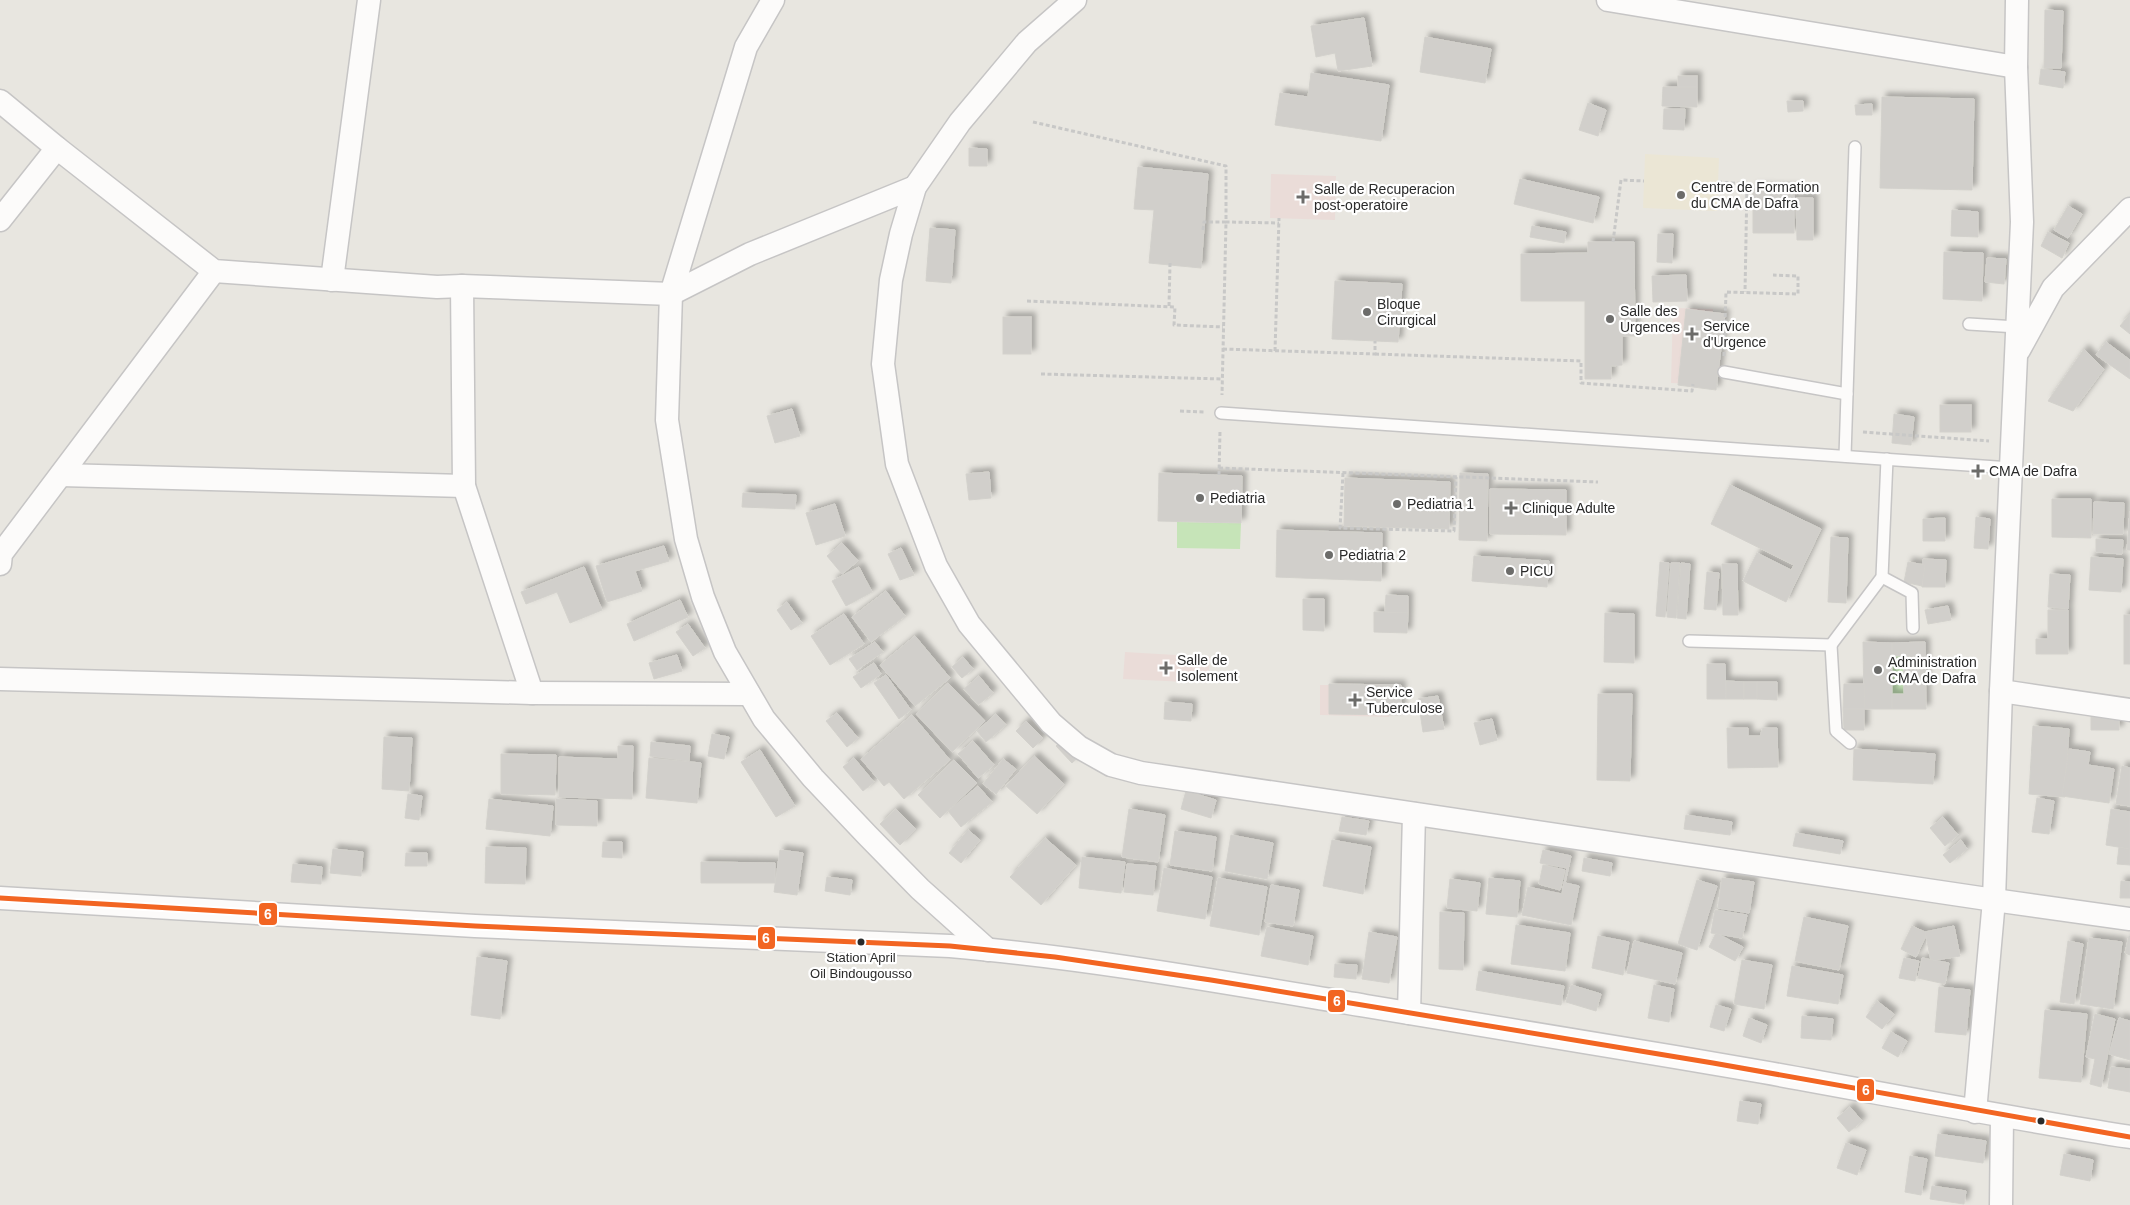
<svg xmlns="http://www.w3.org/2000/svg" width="2130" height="1205" font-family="Helvetica,sans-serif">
<defs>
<filter id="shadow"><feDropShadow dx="4.5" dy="-4.5" stdDeviation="2.5" flood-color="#0004"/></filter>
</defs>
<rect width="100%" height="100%" fill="#e8e6e0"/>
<polygon fill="#ebe6d5" points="1645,154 1719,158 1717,211 1643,208"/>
<g fill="#eadcd8">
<polygon points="1271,174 1336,176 1335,220 1270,218"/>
<polygon points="1673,308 1713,309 1711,372 1693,384 1671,383"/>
<polygon points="1125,652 1210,657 1208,683 1123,679"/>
<polygon points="1320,685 1390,685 1389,717 1320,715"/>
</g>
<g fill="#c6e4b8">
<polygon points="1177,522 1241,523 1240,549 1177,548"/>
<polygon points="1892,656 1903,656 1904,694 1892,694"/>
</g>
<g fill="#d1cfcb" stroke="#d3d1cc" filter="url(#shadow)">
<polygon points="2045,10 2063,11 2061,68 2044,68"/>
<polygon points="1364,18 1372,66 1338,71 1335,53 1316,57 1311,26"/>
<polygon points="1425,37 1491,49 1485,83 1420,72"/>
<polygon points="2041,69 2065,72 2063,88 2039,84"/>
<polygon points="1311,73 1389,85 1381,141 1275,125 1280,93 1308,97"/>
<rect x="1678" y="76" width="19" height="11"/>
<polygon points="1663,87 1697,87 1697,107 1662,106"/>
<polygon points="1882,97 1974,99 1972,190 1880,188"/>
<polygon points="1787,101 1803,101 1803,111 1788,112"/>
<polygon points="1588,103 1606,110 1598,136 1579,130"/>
<polygon points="1872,104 1872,115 1856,115 1855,105"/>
<polygon points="1664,109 1685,109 1684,130 1663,129"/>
<polygon points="969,148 987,149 987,166 969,166"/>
<polygon points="1138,167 1208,174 1201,268 1149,263 1154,210 1134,209"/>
<polygon points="1520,179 1599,197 1593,223 1514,204"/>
<polygon points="1753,188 1794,189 1794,233 1753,233"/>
<polygon points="1796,198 1813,198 1813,240 1797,240"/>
<polygon points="2068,206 2082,214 2068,238 2054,230"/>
<polygon points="1952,210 1978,212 1978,237 1951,236"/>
<polygon points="1532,226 1566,232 1564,243 1530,237"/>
<polygon points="930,228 955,230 951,283 926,281"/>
<polygon points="2048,232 2069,243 2062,258 2041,246"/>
<polygon points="1658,234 1673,234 1672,263 1657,262"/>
<polygon points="1588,242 1634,242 1635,336 1622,336 1622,365 1611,366 1611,379 1585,379 1585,301 1521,301 1521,254 1588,253"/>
<polygon points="1944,252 1983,253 1982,301 1943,299"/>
<polygon points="1987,258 2006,259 2004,284 1985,282"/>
<polygon points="1686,275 1687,301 1653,302 1652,276"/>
<polygon points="1335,281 1402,284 1398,342 1332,339"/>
<polygon points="1686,309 1725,314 1716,390 1678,385"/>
<polygon points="2130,314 2130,334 2120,326"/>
<rect x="1003" y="317" width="28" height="37"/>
<polygon points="2106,342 2130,360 2130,379 2096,355"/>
<polygon points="2084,349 2104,369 2073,411 2048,401"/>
<rect x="1940" y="405" width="31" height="27"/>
<polygon points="792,409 800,436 775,443 767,416"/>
<polygon points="1894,414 1914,417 1911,445 1892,443"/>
<polygon points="989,472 991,498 969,500 966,474"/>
<polygon points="1159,473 1242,476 1241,523 1158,521"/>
<polygon points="1460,473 1488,474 1487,541 1459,540"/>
<polygon points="1345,478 1450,482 1449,529 1344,526"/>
<polygon points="1730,485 1821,529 1786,602 1743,581 1757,553 1791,570 1794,565 1711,524"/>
<polygon points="1490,489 1566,490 1566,535 1490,534"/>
<polygon points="743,493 796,495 795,509 742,507"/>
<polygon points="2052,499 2091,499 2091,538 2052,537"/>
<polygon points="2094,502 2124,503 2123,534 2093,534"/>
<polygon points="835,504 845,536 816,545 806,513"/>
<polygon points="2130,511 2130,550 2127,550"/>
<polygon points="1976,517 1990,519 1988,549 1974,548"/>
<polygon points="1945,518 1945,541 1923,541 1923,519"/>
<polygon points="1277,530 1382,533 1381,581 1276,577"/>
<polygon points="1831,537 1848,538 1846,603 1828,602"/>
<polygon points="2096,539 2123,540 2122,554 2096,552"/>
<polygon points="842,543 858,561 842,574 827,556"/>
<polygon points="664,546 669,561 635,571 642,591 607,602 596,566"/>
<polygon points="901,548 914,575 900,580 888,554"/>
<polygon points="1474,556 1549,561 1547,587 1472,581"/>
<polygon points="2091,557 2123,559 2121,592 2089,590"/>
<polygon points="1923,559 1946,560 1945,587 1922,587"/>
<polygon points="1660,562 1669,563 1665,617 1656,616"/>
<polygon points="1908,562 1925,565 1922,586 1904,582"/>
<polygon points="1671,563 1680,563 1676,618 1667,617"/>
<polygon points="1681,563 1690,564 1686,619 1677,618"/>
<polygon points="1722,564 1737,564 1738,615 1723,615"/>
<polygon points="584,567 602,610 570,623 557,592 526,604 521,592"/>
<polygon points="859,567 872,592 846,606 832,581"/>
<polygon points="1707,572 1719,573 1716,610 1704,609"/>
<polygon points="2050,574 2070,575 2068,609 2048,607"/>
<polygon points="886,591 905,616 871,642 852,617"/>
<polygon points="1386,595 1408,596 1408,613 1385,612"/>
<polygon points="1303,599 1324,599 1324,631 1303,630"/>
<polygon points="680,600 688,617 634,641 627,624"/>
<polygon points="787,602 802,623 791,630 777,610"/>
<polygon points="1948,606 1951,620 1928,624 1925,610"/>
<polygon points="2048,610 2068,610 2068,654 2036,654 2036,639 2048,639"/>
<polygon points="1374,612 1408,613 1407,633 1374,632"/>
<polygon points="1605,613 1634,614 1634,663 1604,662"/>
<polygon points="844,614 864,644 830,665 811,636"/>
<rect x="2124" y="615" width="6" height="49"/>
<polygon points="688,624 705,648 693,656 676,632"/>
<polygon points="915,636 950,678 915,706 880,665"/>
<polygon points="875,642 883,652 857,670 849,659"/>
<polygon points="1863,642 1892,643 1892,709 1864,709"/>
<polygon points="1925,642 1926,709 1892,709 1892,694 1904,694 1903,656 1892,656 1892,643"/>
<polygon points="677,655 682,671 654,679 649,663"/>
<polygon points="963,657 973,669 962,678 952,667"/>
<polygon points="874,663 881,674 861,688 853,677"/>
<polygon points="1707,664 1725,664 1726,699 1707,699"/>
<polygon points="886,675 911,710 899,719 874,683"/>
<polygon points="979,676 993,693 978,705 964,689"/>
<polygon points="1726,681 1744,682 1744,699 1726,699"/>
<rect x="1744" y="682" width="13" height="17"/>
<polygon points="1757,682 1777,682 1777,700 1757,699"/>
<polygon points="948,683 985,721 952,752 916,714"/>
<polygon points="1329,684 1401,685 1401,715 1329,714"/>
<polygon points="1844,684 1865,684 1864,709 1843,709"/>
<polygon points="1598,694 1632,694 1630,781 1597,780"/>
<polygon points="1438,696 1444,729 1423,732 1418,699"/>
<polygon points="1165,702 1192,704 1191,721 1164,719"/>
<polygon points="1843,709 1864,709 1864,730 1844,730"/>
<polygon points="2091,711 2119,712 2119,730 2091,730"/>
<polygon points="837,713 858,738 847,747 826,721"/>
<polygon points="996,714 1006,725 986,742 977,731"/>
<polygon points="912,715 950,760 904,799 889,782 884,786 861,759"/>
<polygon points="1492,719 1497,740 1480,745 1474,723"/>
<polygon points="1026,721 1043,738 1033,748 1016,731"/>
<polygon points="2033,726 2069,729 2065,797 2029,794"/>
<polygon points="1727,728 1748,728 1748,736 1760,736 1763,728 1777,728 1778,767 1728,768"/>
<polygon points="712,734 729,737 724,759 708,756"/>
<polygon points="384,737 412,738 409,791 382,789"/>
<polygon points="1065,737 1082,754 1072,763 1056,746"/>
<polygon points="973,741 994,765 978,778 958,754"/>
<polygon points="651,742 690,746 689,761 650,756"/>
<polygon points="618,746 633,746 632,799 559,797 559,757 618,759"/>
<polygon points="1854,749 1935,754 1933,784 1853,780"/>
<polygon points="2069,749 2090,752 2088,765 2114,769 2109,803 2062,796"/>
<polygon points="760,750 795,806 776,817 741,762"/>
<polygon points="501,754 556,755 555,795 501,794"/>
<polygon points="1034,756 1064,784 1037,814 1006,786"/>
<polygon points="649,758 701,763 697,803 646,798"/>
<polygon points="854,758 874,782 863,791 843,767"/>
<polygon points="1003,759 1016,769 996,794 983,784"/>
<polygon points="954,760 977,783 940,818 918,795"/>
<polygon points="2122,766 2130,768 2130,806 2116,804"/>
<polygon points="978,786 992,802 961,827 948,811"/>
<polygon points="1186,791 1216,800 1211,818 1181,809"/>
<polygon points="408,794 422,796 419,820 405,818"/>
<polygon points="2037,798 2054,801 2049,834 2032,832"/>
<polygon points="489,799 553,806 550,836 486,829"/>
<polygon points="556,799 597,801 597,826 556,825"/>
<polygon points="896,809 916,829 900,845 880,824"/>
<polygon points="1129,809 1165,815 1158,862 1122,857"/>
<polygon points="2111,809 2130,812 2130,849 2106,845"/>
<polygon points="1686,815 1732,822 1730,835 1684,829"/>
<polygon points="1342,817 1369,821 1366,835 1339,831"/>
<polygon points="1943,817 1958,835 1945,846 1930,828"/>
<polygon points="968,830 980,840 961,863 949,853"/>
<polygon points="1175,831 1216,837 1212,871 1170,865"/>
<polygon points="1796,833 1843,841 1840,854 1793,846"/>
<polygon points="1231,835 1273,843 1267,879 1225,871"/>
<polygon points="1045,838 1076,865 1041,905 1010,877"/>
<polygon points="1332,840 1371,847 1363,894 1323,886"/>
<polygon points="1961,840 1967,849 1950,863 1943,855"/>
<polygon points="603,842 622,842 622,858 602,857"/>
<polygon points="486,847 526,848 525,884 485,883"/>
<polygon points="2119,847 2130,849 2130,865 2117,864"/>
<polygon points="333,849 363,852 361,876 330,873"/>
<polygon points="780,850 803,853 797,895 774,892"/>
<polygon points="1543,850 1571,856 1565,883 1579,886 1571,925 1522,915 1528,887 1562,894 1567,868 1540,863"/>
<polygon points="406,853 427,853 427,866 405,866"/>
<polygon points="1082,857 1125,862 1121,893 1079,888"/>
<polygon points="1584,858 1612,863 1610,876 1582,871"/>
<polygon points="701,862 775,863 775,883 701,883"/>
<polygon points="293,864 322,867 321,884 291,882"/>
<polygon points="1127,864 1156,866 1153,895 1124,892"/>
<polygon points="1543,865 1565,870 1560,890 1539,884"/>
<polygon points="1164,868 1212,877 1205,919 1157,911"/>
<polygon points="827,877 852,880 850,895 825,891"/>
<polygon points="1218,878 1267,887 1259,935 1210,926"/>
<polygon points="1489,878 1520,881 1517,917 1486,914"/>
<polygon points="1722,878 1754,882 1749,913 1718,908"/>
<polygon points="1450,879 1480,883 1477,911 1447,908"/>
<polygon points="1697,880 1717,886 1697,950 1678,944"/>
<polygon points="2121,881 2130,882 2130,898 2120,898"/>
<polygon points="1271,885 1299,890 1293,926 1265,922"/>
<polygon points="1715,910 1747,915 1742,938 1711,933"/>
<polygon points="1440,912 1464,913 1463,970 1439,969"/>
<polygon points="1804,917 1848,926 1839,970 1795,961"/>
<polygon points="1516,925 1570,933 1565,971 1511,964"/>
<polygon points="1912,926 1927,933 1916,957 1901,949"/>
<polygon points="1954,926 1960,956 1931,961 1925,932"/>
<polygon points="1267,927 1313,936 1308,965 1261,956"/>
<polygon points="1369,932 1397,937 1389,983 1362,979"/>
<polygon points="1716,933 1743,947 1735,961 1709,947"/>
<polygon points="1598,936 1629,942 1623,975 1592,968"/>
<polygon points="2129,936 2130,936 2130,955 2125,953"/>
<polygon points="2089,938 2122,942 2113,1009 2080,1004"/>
<polygon points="1634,941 1682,953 1675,984 1627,973"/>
<polygon points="2068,941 2083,944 2074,1004 2060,1002"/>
<polygon points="477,957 507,961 500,1019 471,1015"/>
<polygon points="1904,958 1919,961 1915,981 1899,978"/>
<polygon points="1922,958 1949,963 1945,984 1918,978"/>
<polygon points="1742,960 1772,965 1764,1009 1734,1004"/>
<polygon points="1335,964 1357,965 1356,979 1334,977"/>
<polygon points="1792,966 1843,975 1838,1004 1787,996"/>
<polygon points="1479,971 1564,986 1561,1005 1476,990"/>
<polygon points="1571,985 1601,994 1596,1011 1566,1002"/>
<polygon points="1654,985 1674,989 1669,1022 1648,1018"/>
<polygon points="1939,987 1970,990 1966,1035 1935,1032"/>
<polygon points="1877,1001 1894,1014 1882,1029 1866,1017"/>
<polygon points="1716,1005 1731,1009 1724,1031 1710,1027"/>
<polygon points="2045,1010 2087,1014 2081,1082 2039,1078"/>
<polygon points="2095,1014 2115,1019 2101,1087 2090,1084 2095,1059 2086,1057"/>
<polygon points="1802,1016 1833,1019 1831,1040 1801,1038"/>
<polygon points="1749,1018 1767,1025 1761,1043 1743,1036"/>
<polygon points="2119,1018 2130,1021 2130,1060 2109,1054"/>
<polygon points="1891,1032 1907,1041 1898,1057 1882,1048"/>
<polygon points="2111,1067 2130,1069 2130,1092 2108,1088"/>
<polygon points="1740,1101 1761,1104 1758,1124 1737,1121"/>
<polygon points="1850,1107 1862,1121 1849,1132 1837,1118"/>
<polygon points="1938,1134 1986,1141 1983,1163 1935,1156"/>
<polygon points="1846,1143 1866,1150 1857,1175 1837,1168"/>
<polygon points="2064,1154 2093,1160 2090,1181 2060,1175"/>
<polygon points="1910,1156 1927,1159 1921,1195 1905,1192"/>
<polygon points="1932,1186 1966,1191 1964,1204 1930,1199"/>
</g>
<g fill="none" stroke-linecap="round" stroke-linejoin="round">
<g stroke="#c6c5c5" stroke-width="14">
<g id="service">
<polyline points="1969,324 2017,327"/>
<polyline points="1724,372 1847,394"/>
<polyline points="1221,413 2011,468"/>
<polyline points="1845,456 1855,147"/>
<polyline points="1882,577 1912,593 1913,628"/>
<polyline points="1689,641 1831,645 1882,577 1887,459"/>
<polyline points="1831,645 1836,731 1850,743"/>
</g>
</g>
<g stroke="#c6c5c5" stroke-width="25">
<g id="minor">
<polyline points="773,0 746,47 671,294 667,420 686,539 703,597 725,652 764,719 813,778 867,835 920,889 988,950"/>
<polyline points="1075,0 1027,42 960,122 915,187 901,234 891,280 883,364 897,464 936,566 969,624 1051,723 1079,747 1111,765 1141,773 1994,900 2130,919"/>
<polyline points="1608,0 2016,67"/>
<polyline points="0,101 57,148 214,271 437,287 462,286 671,294 750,254 915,187"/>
<polyline points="0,220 57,148"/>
<polyline points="332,280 369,0"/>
<polyline points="462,286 464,486 532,693"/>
<polyline points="2019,350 2053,288 2130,209"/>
<polyline points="61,475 464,486"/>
<polyline points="0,564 1,554 214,271"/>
<polyline points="0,679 532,693 749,694"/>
<polyline points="2001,691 2130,710"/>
<path d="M0,898l475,28 475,20c140,12 278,37 416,60 133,22 265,43 397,66 123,22 244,46 367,65"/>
<polyline points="1409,1013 1414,814"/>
<polyline points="1975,1112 1994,900 2001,691 2022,222 2016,67 2017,0"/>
<polyline points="2001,1205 2002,1117"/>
</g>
</g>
<g stroke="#c8c8c7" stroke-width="3" stroke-dasharray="4 2.5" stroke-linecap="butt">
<polyline points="1033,122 1226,166 1226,222 1279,223"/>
<polyline points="1718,182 1747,184 1745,292"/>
<polyline points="1203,230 1204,222 1226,222 1222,395"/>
<polyline points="1613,242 1621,180 1644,181"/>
<polyline points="1027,301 1175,307 1174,325 1223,327"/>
<polyline points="1169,306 1170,263"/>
<polyline points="1223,349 1375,354 1375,341"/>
<polyline points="1275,351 1279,218"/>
<polyline points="1375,354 1581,361 1581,383 1692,391 1693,384"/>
<polyline points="1724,356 1726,292 1798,294 1798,276 1773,275"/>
<polyline points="1041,374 1222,379"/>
<polyline points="1180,411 1204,412"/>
<polyline points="1863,432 1989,441"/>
<polyline points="1219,468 1598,482"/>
<polyline points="1343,473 1340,528 1454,531 1456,477"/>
<polyline points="1219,475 1220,431"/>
</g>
<use href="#service" stroke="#fcfbfa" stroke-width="11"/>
<use href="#minor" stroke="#fcfbfa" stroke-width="22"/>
<g stroke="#fff" stroke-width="9">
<polyline id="bus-1" points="0,898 475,926 950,946 1055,957 1211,980 1713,1063 2130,1137"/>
</g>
<use href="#bus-1" stroke="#f26522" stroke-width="5"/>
</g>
<g fill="#6c6c6a" stroke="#fff" stroke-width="2">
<circle cx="1681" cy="195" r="5"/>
<path d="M1300.5 189.5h5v5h5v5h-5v5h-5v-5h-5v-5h5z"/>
<circle cx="1367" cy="312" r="5"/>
<circle cx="1610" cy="319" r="5"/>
<path d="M1689.5 326.5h5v5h5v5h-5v5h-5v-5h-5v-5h5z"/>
<path d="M1975.5 463.5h5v5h5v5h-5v5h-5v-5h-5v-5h5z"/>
<circle cx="1200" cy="498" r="5"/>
<circle cx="1397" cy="504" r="5"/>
<path d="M1508.5 500.5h5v5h5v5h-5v5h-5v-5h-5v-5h5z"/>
<circle cx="1329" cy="555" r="5"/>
<circle cx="1510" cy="571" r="5"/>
<path d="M1163.5 660.5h5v5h5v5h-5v5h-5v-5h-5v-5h5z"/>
<circle cx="1878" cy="670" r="5"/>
<path d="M1352.5 692.5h5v5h5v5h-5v5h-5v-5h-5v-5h5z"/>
</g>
<g fill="#2a2a2a" stroke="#fff" stroke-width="2">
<circle cx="861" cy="942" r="4.5"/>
<circle cx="2041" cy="1121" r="4.5"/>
</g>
<g text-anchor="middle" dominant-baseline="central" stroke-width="4.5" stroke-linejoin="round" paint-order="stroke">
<g font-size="13" fill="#2a2a2a" stroke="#fff">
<text x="861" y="957">Station April<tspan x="861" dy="16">Oil Bindougousso</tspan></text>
</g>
<g font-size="14" fill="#2a2a2a" stroke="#fff" text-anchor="start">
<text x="1691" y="187">Centre de Formation<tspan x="1691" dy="16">du CMA de Dafra</tspan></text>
<text x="1314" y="189">Salle de Recuperacion<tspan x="1314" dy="16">post-operatoire</tspan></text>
<text x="1377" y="304">Bloque<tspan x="1377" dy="16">Cirurgical</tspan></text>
<text x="1620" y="311">Salle des<tspan x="1620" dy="16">Urgences</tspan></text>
<text x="1703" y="326">Service<tspan x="1703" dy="16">d'Urgence</tspan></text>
<text x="1989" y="471">CMA de Dafra</text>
<text x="1210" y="498">Pediatria</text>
<text x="1407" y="504">Pediatria 1</text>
<text x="1522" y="508">Clinique Adulte</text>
<text x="1339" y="555">Pediatria 2</text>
<text x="1520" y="571">PICU</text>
<text x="1177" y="660">Salle de<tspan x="1177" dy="16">Isolement</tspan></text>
<text x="1888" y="662">Administration<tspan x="1888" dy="16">CMA de Dafra</tspan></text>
<text x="1366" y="692">Service<tspan x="1366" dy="16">Tuberculose</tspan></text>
</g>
</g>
<g stroke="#fff" stroke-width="2">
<rect x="258" y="902" width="20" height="24" rx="5" fill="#f26522"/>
<rect x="757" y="926" width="19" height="24" rx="5" fill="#f26522"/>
<rect x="1327" y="989" width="19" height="24" rx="5" fill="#f26522"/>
<rect x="1856" y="1078" width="19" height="24" rx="5" fill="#f26522"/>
</g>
<g font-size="14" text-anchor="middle" font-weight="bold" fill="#fff">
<text x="268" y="919">6</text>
<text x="766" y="943">6</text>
<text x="1337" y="1006">6</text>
<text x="1866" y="1095">6</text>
</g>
</svg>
